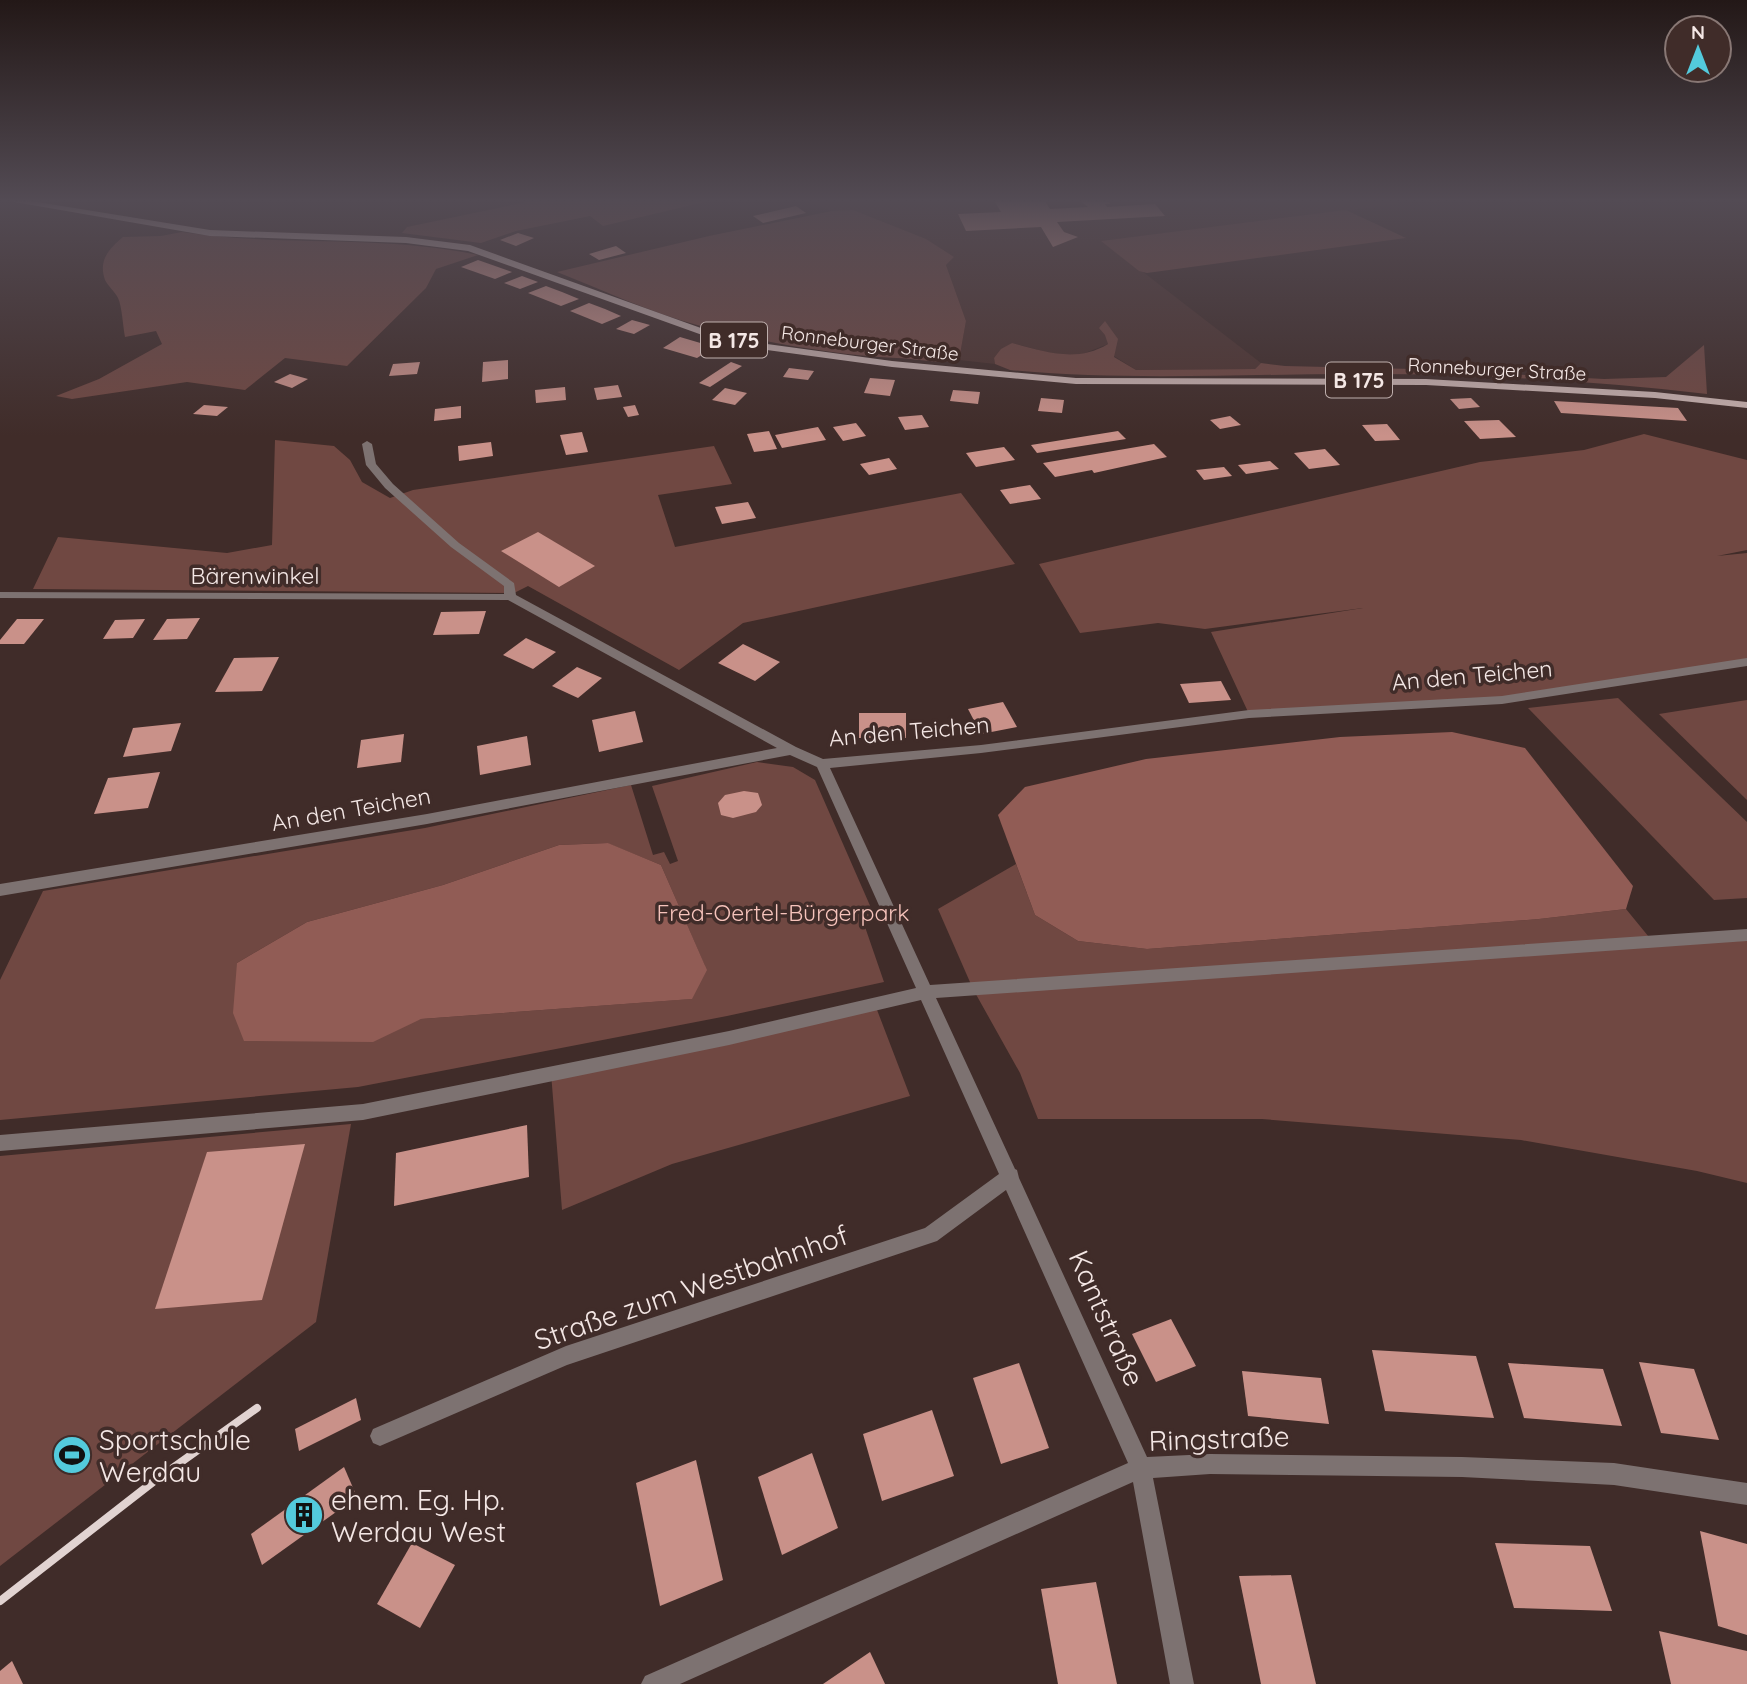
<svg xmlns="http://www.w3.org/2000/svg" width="1747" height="1684" font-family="Quicksand,sans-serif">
<rect width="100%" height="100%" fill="#402c29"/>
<polygon fill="#4e3430" points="803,200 1395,200 1399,204 1103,241 1261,363 1255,369 1136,370 1114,356 1117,339 1105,322 1108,344 1080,355 1056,355 1012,343 994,358 995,364 959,360 966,321 946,265 954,257 853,210 832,211"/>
<g fill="#704842" fill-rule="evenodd">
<polygon points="536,200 713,200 603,226 590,216 516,231 481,243 402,233 407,227"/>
<path d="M853,210l73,29 28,18 -8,8 20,56 -7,39c-27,4 -37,-1 -63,-2 -68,-4 -134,-16 -199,-33 -48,-13 -94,-35 -140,-53l152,-36 123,-25z"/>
<polygon points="1346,210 1406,238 1147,273 1139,271 1101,241"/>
<path d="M182,232c98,15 198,2 296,23l-42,14 -10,19 -79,78 -62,-8 -40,32 -58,-8 -115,17 -16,-3 43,-17 63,-35 -6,-13 -31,6c-2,-10 -3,-31 -7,-39 -3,-6 -10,-12 -13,-18 -7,-20 4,-31 18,-43l38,-1z"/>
<path d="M1105,321l13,18 -4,18 22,13 119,-1 6,-6 24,3 128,3 191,10 62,-2 38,-32 3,49c-116,-13 -236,-21 -354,-20 -114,0 -229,7 -343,-4l-15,-6 -1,-6 7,-9 11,-6c33,9 65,20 96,1l-3,-9 -6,-7z"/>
<polygon points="1644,434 1747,460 1747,550 1717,556 1747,553 1747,662 1502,700 1249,714 1211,632 1363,608 1205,629 1158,623 1080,633 1039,564 1480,462 1584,450"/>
<polygon points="275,440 334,446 350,460 362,482 390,498 413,490 714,446 732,484 658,495 675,547 961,493 1015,564 743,623 679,670 528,586 514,593 33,589 58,537 227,553 272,545"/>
<polygon points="1618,698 1747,822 1747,898 1714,900 1528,708"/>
<polygon points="1747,700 1747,800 1659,714"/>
<path d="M757,762l36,5 22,13 60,137 -11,7 20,58 -157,34 -369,71 -358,33v-140l43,-89 382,-63 206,-43 22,70 11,-3 6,12 8,-3 -26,-75zM607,843l54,22 44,101 -14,33 -270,20 -138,21 -38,1 -8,-78 70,-41 136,-37 116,-40z"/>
<polygon points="1016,864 1035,915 1078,941 1147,949 1539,919 1626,909 1653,942 1747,935 1747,1183 1697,1171 1521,1140 1262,1119 1038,1119 1020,1073 973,989 938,909"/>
<polygon points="874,1002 910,1096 672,1164 562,1210 551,1073"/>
<polygon points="351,1124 316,1322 0,1566 0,1156"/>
</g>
<g fill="#915c55">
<polygon points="1452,732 1525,748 1633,886 1626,909 1539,919 1147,949 1078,941 1035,915 998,815 1025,787 1146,759 1340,737"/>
<polygon points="608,843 661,865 707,970 692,999 421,1019 373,1042 244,1041 233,1013 237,963 307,922 443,885 559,845"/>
</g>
<g fill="#c99189">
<polygon points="994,200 1044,200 1050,209 1088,207 1079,200 1108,200 1110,204 1105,204 1107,207 1155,204 1165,216 1057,222 1064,232 1078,237 1053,247 1041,227 966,231 958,214 1001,212"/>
<polygon points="796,206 806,213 763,223 753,216"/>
<polygon points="518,233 534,238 516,246 500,240"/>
<polygon points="616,246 626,253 599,260 589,254"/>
<polygon points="478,260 512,272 495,279 461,267"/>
<polygon points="522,276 538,282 520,289 504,283"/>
<polygon points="546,286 562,292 579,299 561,306 528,293"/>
<polygon points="589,303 605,309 621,316 602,324 570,311"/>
<polygon points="632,320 650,325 634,334 616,329"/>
<polygon points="680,337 714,347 697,358 663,348"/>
<polygon points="508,360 508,379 482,382 483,362"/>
<polygon points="420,362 417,374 389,376 393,364"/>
<polygon points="731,362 742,366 710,387 699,383"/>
<polygon points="789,368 814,371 808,380 783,377"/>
<polygon points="290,374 308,379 292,388 274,382"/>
<polygon points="870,378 895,380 890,396 864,393"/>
<polygon points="618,385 622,397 597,400 594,388"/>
<polygon points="565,387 566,400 536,403 535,390"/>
<polygon points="725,388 747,393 735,405 712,400"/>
<polygon points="953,390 980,392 978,404 950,401"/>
<polygon points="1041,398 1064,400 1062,413 1038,411"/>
<polygon points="1471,398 1480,407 1459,409 1450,399"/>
<polygon points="1554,401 1678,408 1687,421 1561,413"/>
<polygon points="204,405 228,407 217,416 193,414"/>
<polygon points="635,405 639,415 628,417 623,407"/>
<polygon points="461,406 461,418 434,421 435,409"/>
<polygon points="922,415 929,427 905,430 898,417"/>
<polygon points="1230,416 1241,425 1220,429 1210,420"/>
<polygon points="1499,420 1516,437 1480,439 1464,421"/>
<polygon points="856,423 866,436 843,441 833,427"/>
<polygon points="1387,424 1400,440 1375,441 1362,425"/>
<polygon points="818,427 826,440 782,448 775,435"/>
<polygon points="769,431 777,449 754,452 747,434"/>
<polygon points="1118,431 1126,439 1037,453 1031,445"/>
<polygon points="582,432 588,452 566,455 560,435"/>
<polygon points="491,442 493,456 459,461 458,446"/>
<polygon points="1154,444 1167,457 1094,473 1092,470 1055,477 1043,463"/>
<polygon points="1004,447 1015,460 976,467 966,453"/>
<polygon points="1325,449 1340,465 1309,469 1294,453"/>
<polygon points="889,458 897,469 869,475 860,464"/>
<polygon points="1270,461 1279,469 1246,474 1238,465"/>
<polygon points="1224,467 1232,476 1204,480 1196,470"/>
<polygon points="1030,485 1041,499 1010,504 1000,490"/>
<polygon points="748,502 756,518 722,524 715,507"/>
<polygon points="538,532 595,566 559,587 501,551"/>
<polygon points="486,611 479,634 433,635 441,612"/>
<polygon points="200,618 187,639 153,640 167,619"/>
<polygon points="17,619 44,619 24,644 0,644 0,640"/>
<polygon points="145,619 133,638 103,639 115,620"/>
<polygon points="526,638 556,652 533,669 503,655"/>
<polygon points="743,644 780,662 755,681 718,663"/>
<polygon points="279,657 262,691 215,692 234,658"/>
<polygon points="577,667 602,678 578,698 552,686"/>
<polygon points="1221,681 1231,700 1189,703 1180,684"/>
<polygon points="1003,702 1017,727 981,734 968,709"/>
<polygon points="635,711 643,742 599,752 592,720"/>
<rect x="859" y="713" width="47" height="25"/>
<polygon points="181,723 171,751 123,757 133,728"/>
<polygon points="404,734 401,762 357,768 361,740"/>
<polygon points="527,736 531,765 480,775 477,746"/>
<polygon points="160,772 148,808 94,814 108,778"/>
<polygon points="744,791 758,793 762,805 756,812 733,818 721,815 718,803 725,795"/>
<polygon points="527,1125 529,1177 394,1206 396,1153"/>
<polygon points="305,1144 262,1300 155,1309 207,1152"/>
<polygon points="1171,1319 1196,1366 1156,1382 1132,1334"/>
<polygon points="1372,1350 1476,1356 1494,1418 1385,1411"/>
<polygon points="1639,1362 1694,1369 1719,1440 1661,1433"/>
<polygon points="1019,1363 1049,1448 1001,1464 973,1378"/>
<polygon points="1508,1363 1603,1369 1622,1426 1524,1418"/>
<polygon points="1242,1371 1321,1378 1329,1424 1248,1416"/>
<polygon points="356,1398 361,1420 299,1451 295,1429"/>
<polygon points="932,1410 954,1476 882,1501 863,1434"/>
<polygon points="812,1453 838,1528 782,1555 758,1477"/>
<polygon points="696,1460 723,1580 660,1606 636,1483"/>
<polygon points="344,1467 357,1497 262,1565 251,1534"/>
<polygon points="1700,1531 1747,1544 1747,1635 1718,1626"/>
<polygon points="412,1543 455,1565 420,1628 377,1604"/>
<polygon points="1495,1543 1590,1546 1612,1611 1514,1608"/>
<polygon points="1291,1575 1316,1684 1261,1684 1239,1576"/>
<polygon points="1096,1582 1117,1684 1058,1684 1041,1589"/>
<polygon points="1659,1631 1747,1651 1747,1684 1671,1684"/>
<polygon points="870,1652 885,1684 823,1684"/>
<polygon points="12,1661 23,1684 0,1684 0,1671"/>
</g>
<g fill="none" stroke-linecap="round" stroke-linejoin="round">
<polygon fill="#7d7271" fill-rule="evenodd" points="367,441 372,444 376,464 393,484 459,543 514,583 516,595 796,747 823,759 981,745 1249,710 1502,696 1747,658 1747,666 1502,704 1249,718 981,753 830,768 930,985 1747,929 1747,941 936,998 1015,1169 1017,1170 1019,1178 1147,1457 1210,1454 1462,1457 1614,1463 1747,1483 1747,1505 1614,1485 1462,1477 1210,1474 1153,1478 1194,1684 1170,1684 1133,1482 680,1684 641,1684 645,1676 1128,1463 1006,1190 937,1241 567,1365 380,1446 373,1443 370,1436 373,1429 566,1346 925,1228 999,1174 921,1000 729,1045 363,1120 0,1151 0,1135 363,1104 729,1031 916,988 817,767 790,755 427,824 0,896 0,884 427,814 777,748 508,600 0,598 0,592 504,594 504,586 451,547 385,488 366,465 362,444"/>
<polygon fill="#c8b2af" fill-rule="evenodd" points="3,200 25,200 210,230 406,237 470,245 712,332 767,344 892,361 1076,378 1426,379 1655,392 1747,402 1747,408 1655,398 1426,385 1076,384 892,367 767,350 705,336 468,251 406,243 210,236"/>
<polyline stroke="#e1d3d1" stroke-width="8" points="0,1601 153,1482 257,1408"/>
</g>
<linearGradient id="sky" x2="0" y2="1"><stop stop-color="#231817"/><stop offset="0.46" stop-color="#534b54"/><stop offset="1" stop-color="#534b54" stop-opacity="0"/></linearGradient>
<rect width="1747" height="436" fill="url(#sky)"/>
<defs>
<g id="stadium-disc" transform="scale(2.0125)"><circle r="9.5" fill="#53cadc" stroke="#402c29"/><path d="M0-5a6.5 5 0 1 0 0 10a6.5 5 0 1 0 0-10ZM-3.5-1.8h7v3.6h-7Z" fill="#111"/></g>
<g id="building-disc" transform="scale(2.0125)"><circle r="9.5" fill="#53cadc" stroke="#402c29"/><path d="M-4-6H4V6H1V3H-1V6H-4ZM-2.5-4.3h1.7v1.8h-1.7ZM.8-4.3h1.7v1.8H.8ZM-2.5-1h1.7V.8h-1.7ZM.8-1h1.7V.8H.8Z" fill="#111"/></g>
</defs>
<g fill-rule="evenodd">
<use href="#stadium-disc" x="72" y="1455"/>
<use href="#building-disc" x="304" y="1515"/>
</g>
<g text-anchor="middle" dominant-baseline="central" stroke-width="7" stroke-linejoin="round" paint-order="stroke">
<g font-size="19" fill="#f4e7e5" stroke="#402c29">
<text transform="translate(870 343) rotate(7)">Ronneburger Straße</text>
<text transform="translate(1497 369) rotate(3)">Ronneburger Straße</text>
</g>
<g fill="#402c29" stroke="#beafad" stroke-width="2">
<rect x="701" y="322.5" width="66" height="35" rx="5"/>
<rect x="1326" y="362.5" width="66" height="35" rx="5"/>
</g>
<g font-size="21" font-weight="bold" fill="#f4e7e5">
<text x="734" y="340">B 175</text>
<text x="1359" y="380">B 175</text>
</g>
<g font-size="23" fill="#f4e7e5" stroke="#402c29">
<text x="255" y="575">Bärenwinkel</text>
<text transform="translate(1472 675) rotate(-5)">An den Teichen</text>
<text transform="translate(909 731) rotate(-5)">An den Teichen</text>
<text transform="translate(351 809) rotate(-10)">An den Teichen</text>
</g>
<g font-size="23" fill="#f6c3bb" stroke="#402c29">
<text x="783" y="912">Fred-Oertel-Bürgerpark</text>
</g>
<g font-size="28" fill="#f4e7e5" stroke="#402c29">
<text transform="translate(691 1287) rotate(-19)">Straße zum Westbahnhof</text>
<text transform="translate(1107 1318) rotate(66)">Kantstraße</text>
<text transform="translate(1219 1438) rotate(-2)">Ringstraße</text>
</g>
<g font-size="28" fill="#f4e7e5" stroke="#402c29" text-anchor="start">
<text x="99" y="1439">Sportschule<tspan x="99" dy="32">Werdau</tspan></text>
<text x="331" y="1499">ehem. Eg. Hp.<tspan x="331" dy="32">Werdau West</tspan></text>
</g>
</g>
<g transform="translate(1698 49)"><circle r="33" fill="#402c29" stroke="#887774" stroke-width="2"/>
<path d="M0-5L12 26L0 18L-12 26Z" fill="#53cadc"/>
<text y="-10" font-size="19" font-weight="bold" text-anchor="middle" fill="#f4e7e5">N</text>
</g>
</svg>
